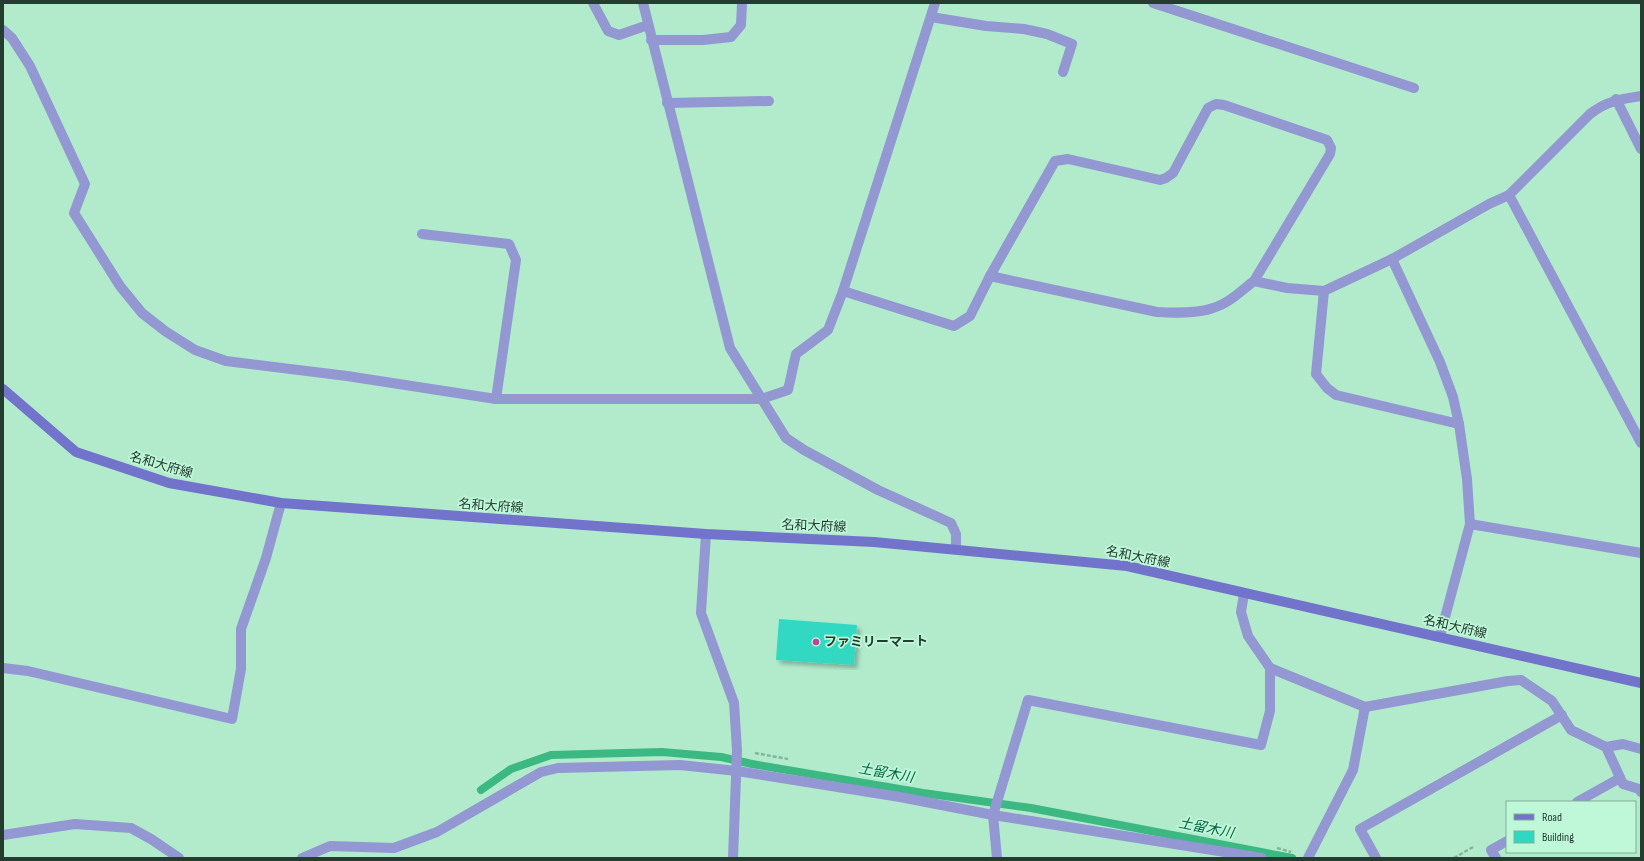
<svg xmlns="http://www.w3.org/2000/svg" width="1644" height="861" font-family="'Sofia Sans Condensed','Noto Sans JP',sans-serif">
<defs>
<filter id="shadow"><feDropShadow dx="3.5" dy="3.5" stdDeviation="2" flood-color="#0004"/></filter>
</defs>
<rect width="100%" height="100%" fill="#b1ebcc"/>
<g fill="none" stroke-linecap="round" stroke-linejoin="round">
<polyline stroke="#3cb883" stroke-width="8" points="481,790 511,769 551,755 662,752 721,757 752,764 923,793 1031,808 1292,858"/>
</g>
<polygon fill="#30d8c1" filter="url(#shadow)" points="779,619 857,625 854,665 776,660"/>
<g fill="none" stroke-linecap="round" stroke-linejoin="round">
<g stroke="#85b49b" stroke-width="2.5" stroke-dasharray="4 2" stroke-linecap="butt">
<polyline points="755,753 788,759"/>
<polyline points="1277,848 1291,852"/>
<polyline points="1454,858 1473,847"/>
</g>
<polyline stroke="#9397d2" stroke-width="10" points="3,668 28,671 232,719 241,669 241,629 266,558 281,503"/>
<g stroke="#9397d2" stroke-width="10">
<polyline points="593,3 608,31 619,35 648,25"/>
<polyline points="643,3 730,348 786,438 804,450 878,490 951,523 956,534 956,548"/>
<polyline points="1153,3 1414,88"/>
<polyline points="931,17 986,26 1024,29 1047,34 1072,44 1063,72"/>
<polyline points="3,30 12,38 30,66 85,184 74,213 120,286 142,313 165,331 195,350 226,361 347,376 496,399 761,399 788,390 796,354 828,330 843,291 935,3"/>
<polyline points="651,40 703,40 731,37 741,25 742,3"/>
<polyline points="1616,99 1641,149"/>
<polyline points="667,103 769,101"/>
<polyline points="1509,195 1641,443"/>
<polyline points="422,234 509,244 516,260 496,399"/>
<polyline points="1392,259 1440,362 1453,397 1459,424 1467,479 1470,524 1440,636"/>
<polyline points="990,276 1055,161 1068,159 1160,180 1166,178 1173,173 1208,108 1216,104 1224,105 1327,140 1331,148 1330,154 1254,281"/>
<path d="M843,291l111,35 16,-10 20,-40 167,36c17,1 39,2 56,-4 15,-4 28,-17 41,-27l33,7 37,3 68,-32 97,-55 20,-9 81,-81c16,-13 31,-15 51,-18"/>
<polyline points="1324,291 1316,374 1327,388 1336,395 1459,424"/>
<polyline points="1470,524 1641,553"/>
<polyline points="706,534 701,613 734,703 737,750 733,858"/>
<polyline points="1270,668 1365,707 1508,681 1521,680 1552,701 1571,730 1606,747 1623,784 1639,789 1641,792"/>
<polyline points="1606,747 1623,744 1641,749"/>
<polyline points="1577,802 1620,778"/>
<polyline points="3,835 75,824 131,828 151,839 179,858"/>
<polyline points="302,858 330,846 394,848 437,832 541,772 558,768 680,765 737,771 900,797 993,815 1262,858"/>
<polyline points="997,858 993,815 1028,700 1261,745 1270,711 1270,668 1248,636 1241,612 1244,594"/>
<polyline points="1308,858 1353,770 1365,707"/>
<polyline points="1376,858 1360,829 1562,715"/>
<polyline points="1496,858 1491,850 1507,841"/>
</g>
<polyline stroke="#7273cb" stroke-width="10" points="3,389 76,452 169,483 281,503 706,534 874,542 1127,566 1641,683"/>
</g>
<circle fill="#bd459a" stroke="#bef8d9" stroke-width="1.5" cx="816" cy="642" r="4"/>
<g text-anchor="middle" dominant-baseline="central" stroke-width="3.5" stroke-linejoin="round" paint-order="stroke">
<g font-size="13" fill="#253c30" stroke="#bef8d9">
<text transform="translate(161 465) rotate(16)">名和大府線</text>
<text transform="translate(491 506) rotate(4)">名和大府線</text>
<text transform="translate(814 526) rotate(2)">名和大府線</text>
<text transform="translate(1138 557) rotate(11)">名和大府線</text>
<text transform="translate(1455 627) rotate(13)">名和大府線</text>
</g>
<g font-size="13" font-weight="bold" fill="#253c30" stroke="#bef8d9" text-anchor="start">
<text x="824" y="642">ファミリーマート</text>
</g>
<g font-size="14" font-style="italic" fill="#076744" stroke="#bef8d9">
<text transform="translate(886 773) rotate(10)">土留木川</text>
<text transform="translate(1206 828) rotate(11)">土留木川</text>
</g>
</g>
<rect width="1644" height="861" fill="none" stroke="#253c30" stroke-width="8"/>
<rect x="1506" y="801" width="130" height="52" fill="#bef8d9" stroke="#81ad95"/>
<rect x="1514" y="814" width="20" height="6" fill="#7273cb" stroke="#81ad95"/>
<text x="1542" y="821" font-size="12" fill="#253c30">Road</text>
<rect x="1514" y="831" width="20" height="12" fill="#30d8c1" stroke="#81ad95"/>
<text x="1542" y="841" font-size="12" fill="#253c30">Building</text>
</svg>
